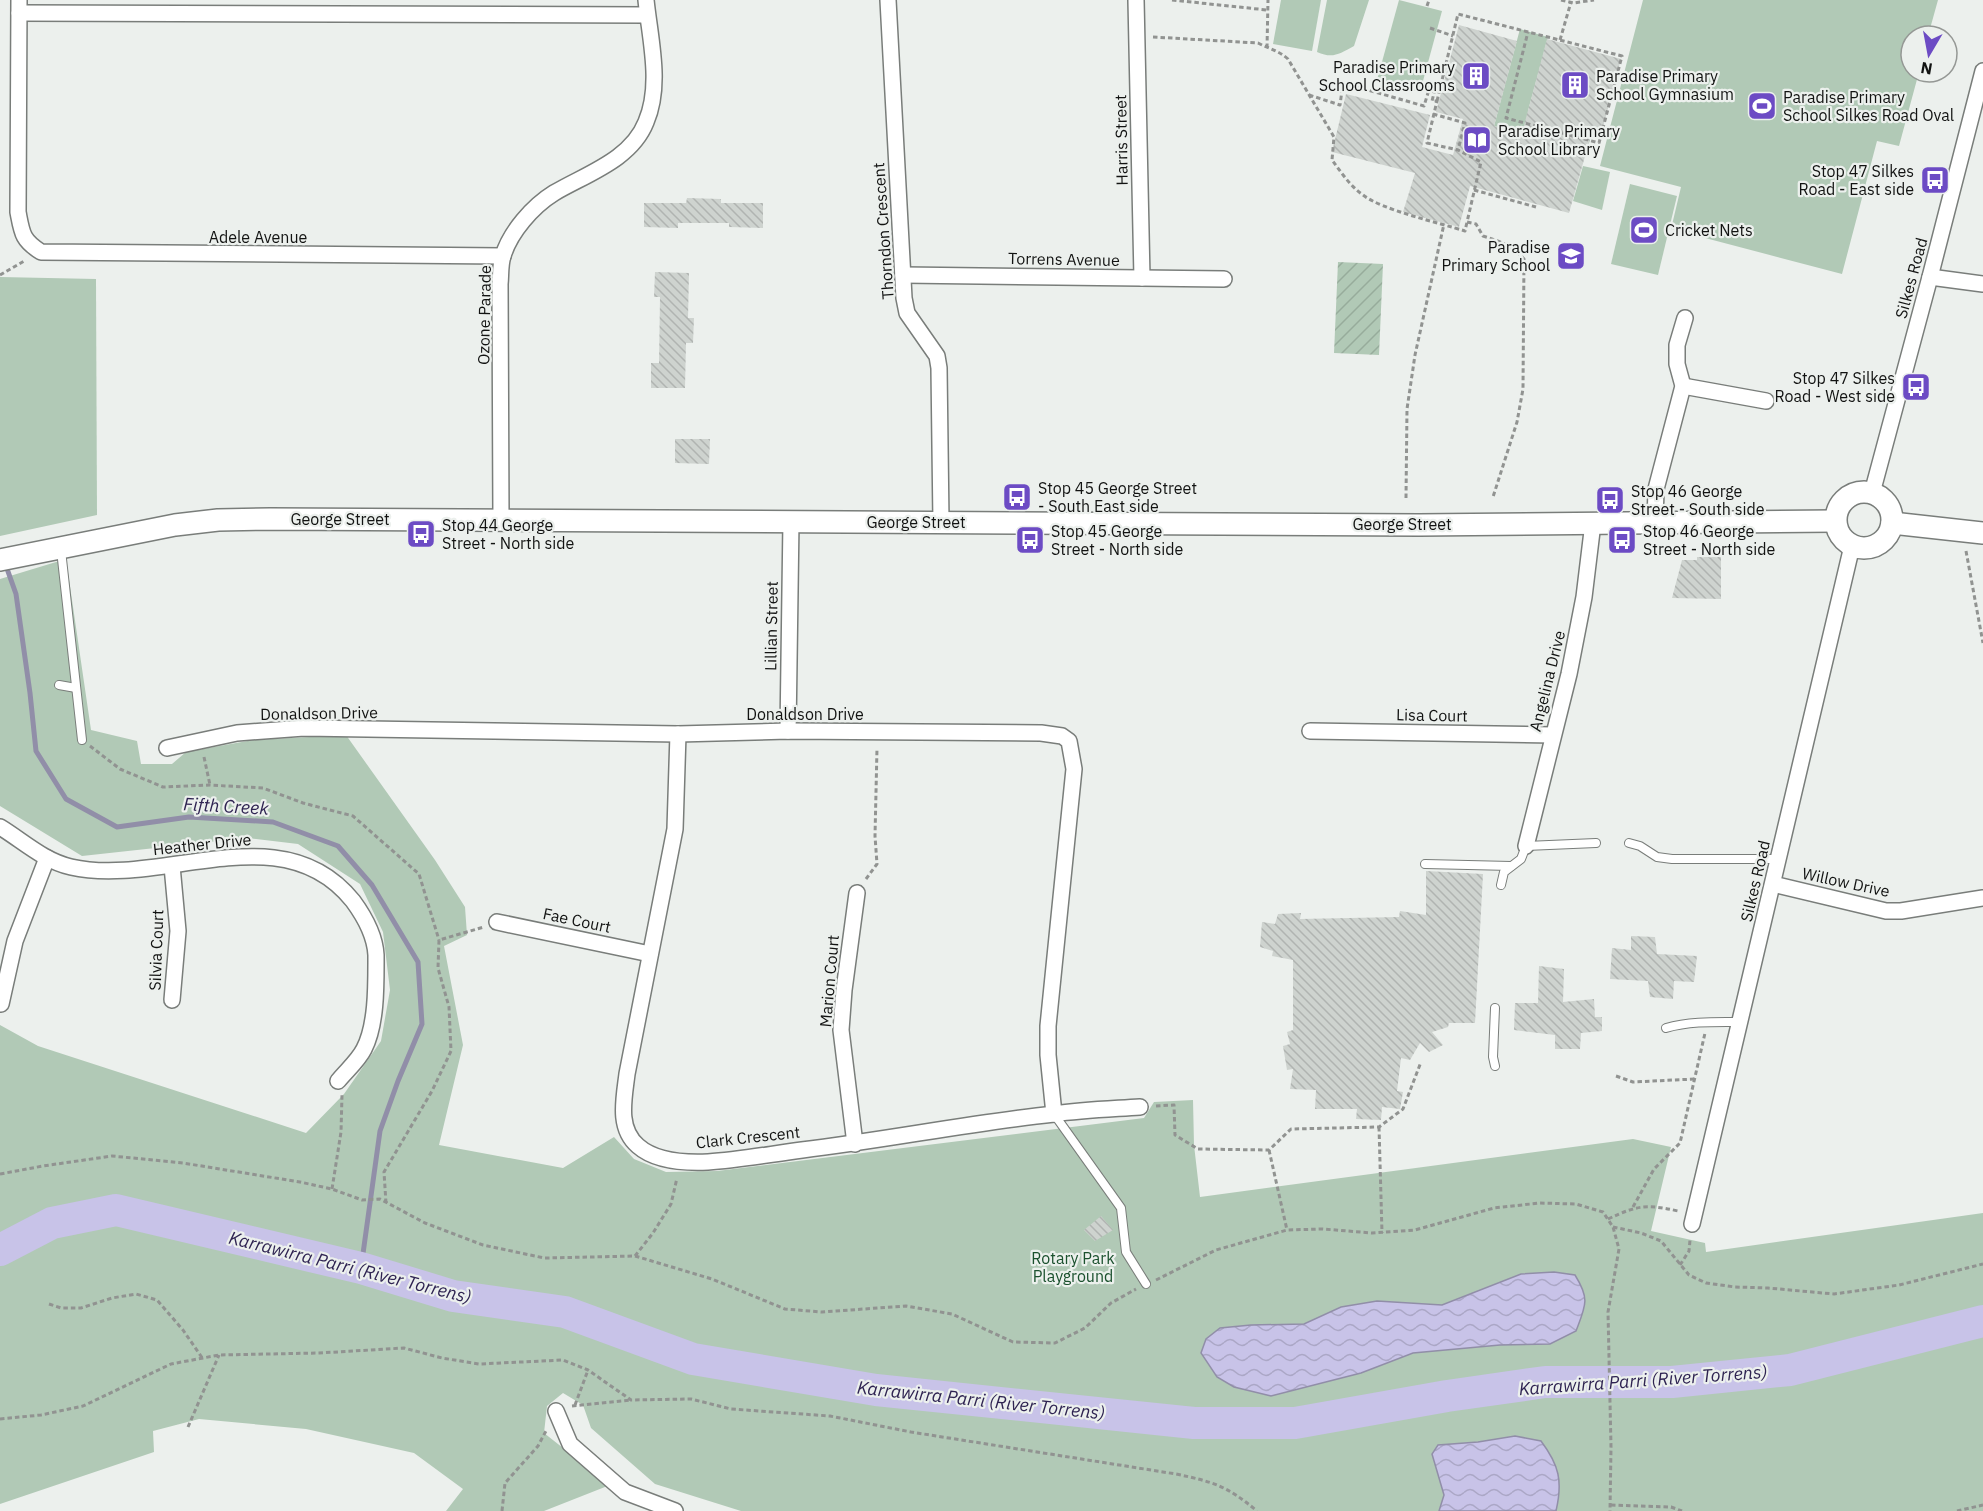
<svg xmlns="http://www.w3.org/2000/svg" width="1983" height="1511" font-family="'IBM Plex Sans',sans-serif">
<defs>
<pattern id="garden-furrows" width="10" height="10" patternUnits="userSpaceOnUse" patternTransform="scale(1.5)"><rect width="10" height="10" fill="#b1c9b6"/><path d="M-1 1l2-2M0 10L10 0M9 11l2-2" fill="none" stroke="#97ac9b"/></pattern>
<pattern id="water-waves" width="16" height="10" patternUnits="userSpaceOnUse" patternTransform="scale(1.5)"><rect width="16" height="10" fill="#c8c3e8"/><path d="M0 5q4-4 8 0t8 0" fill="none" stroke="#aba7c6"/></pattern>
<pattern id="building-back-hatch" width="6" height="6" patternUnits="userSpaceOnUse" patternTransform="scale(1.5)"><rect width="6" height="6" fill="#ced3cf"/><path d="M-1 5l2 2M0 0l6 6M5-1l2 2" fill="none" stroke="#b0b4b1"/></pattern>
</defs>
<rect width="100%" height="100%" fill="#ecf0ed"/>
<g fill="#b1c9b6">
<polygon points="1281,0 1321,0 1312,51 1273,44"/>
<path d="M1327,0h42l-15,46c-15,8 -21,13 -37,6z"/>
<polygon points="1399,0 1442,11 1420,92 1377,80"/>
<polygon points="1643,0 1938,0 1928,36 1911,36 1911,72 1919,72 1899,146 1877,141 1842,274 1671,229 1681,187 1600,166"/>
<polygon points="1520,29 1548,37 1528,111 1593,128 1587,151 1494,126"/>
<polygon points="1583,166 1610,172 1602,210 1573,201"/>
<polygon points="1630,184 1677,196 1658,275 1611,264"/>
<polygon points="0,277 96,279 97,515 0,536"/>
<polygon points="66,559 91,730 137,741 141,764 172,764 186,752 253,740 346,735 435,860 465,907 467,935 444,946 463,1045 439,1145 563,1168 614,1137 634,1159 666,1172 717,1171 1144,1118 1154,1102 1193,1100 1194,1145 1200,1197 1633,1139 1671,1147 1651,1231 1705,1243 1706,1252 1983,1213 1983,1511 741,1511 655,1484 591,1428 583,1405 563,1393 547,1406 544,1433 610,1485 544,1511 446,1511 463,1489 414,1453 306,1429 199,1419 153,1431 154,1452 0,1504 0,1025 38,1046 306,1133 344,1094 381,1041 390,990 383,932 360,884 298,844 247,838 82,856 0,806 0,579"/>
</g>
<polygon fill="url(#garden-furrows)" points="1338,262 1383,264 1379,355 1334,353"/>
<g fill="url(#water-waves)" stroke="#918ea8" stroke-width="1.5">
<path d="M1554,1272l21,3c15,24 11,30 1,56l-26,13 -50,1 -87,8 -52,20 -90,23 -37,-9 -17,-10 -16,-24 5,-14 14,-11 31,-3 53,-1 37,-17 36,-6 65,4 79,-31z"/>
<path d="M1515,1436l26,5c18,24 22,40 15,70h-117l5,-16 -12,-41 6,-9 40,-3z"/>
</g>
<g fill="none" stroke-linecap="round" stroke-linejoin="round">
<polyline stroke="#918ea8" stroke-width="5" points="5,563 16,594 30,693 36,751 66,799 117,827 189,817 273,822 338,846 372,885 418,962 422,1024 398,1081 380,1131 361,1268"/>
<polyline stroke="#c8c3e8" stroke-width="32" points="0,1250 52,1223 116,1210 361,1268 453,1296 565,1312 693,1359 876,1390 1194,1423 1295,1423 1447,1396 1545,1382 1672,1382 1790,1370 1983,1321"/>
</g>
<g fill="url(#building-back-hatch)">
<polygon points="1459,25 1517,41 1494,126 1522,133 1547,39 1621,59 1602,131 1593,128 1569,213 1470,186 1459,227 1403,212 1415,173 1332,152 1346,94 1430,115 1422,147 1453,155 1463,119 1436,112"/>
<polygon points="687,198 721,199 721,203 763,203 763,228 729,227 729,223 678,223 678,228 644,227 644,203 686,203"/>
<polygon points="655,272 689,273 688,318 694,318 693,343 686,343 685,388 651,388 651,363 659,363 660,297 654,297"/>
<polygon points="675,439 710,439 709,464 675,463"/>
<polygon points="1697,557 1721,557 1721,599 1672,598 1682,560 1697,560"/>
<polygon points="1426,871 1483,874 1475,1023 1449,1023 1448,1027 1432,1032 1443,1045 1429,1052 1420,1043 1410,1060 1401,1058 1397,1091 1403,1092 1400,1109 1382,1107 1381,1120 1356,1119 1357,1109 1315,1109 1316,1090 1290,1089 1293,1069 1287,1070 1283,1046 1290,1044 1287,1032 1293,1030 1293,960 1272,956 1273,951 1260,947 1262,922 1275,924 1278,914 1301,913 1300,919 1399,917 1400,911 1426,915"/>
<polygon points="1631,936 1655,937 1657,954 1697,956 1694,982 1674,981 1673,999 1650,997 1648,981 1610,979 1612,948 1631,950"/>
<polygon points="1539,966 1564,969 1563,1002 1594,999 1595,1017 1602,1017 1602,1031 1581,1033 1580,1049 1555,1049 1555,1035 1514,1030 1515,1003 1538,1003"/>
<polygon points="1101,1216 1113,1230 1095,1241 1084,1230"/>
</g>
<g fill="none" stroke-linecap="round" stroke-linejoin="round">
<g stroke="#797d7a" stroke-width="10">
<g id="lane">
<polyline points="61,550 82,740"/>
<polyline points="59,685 76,688"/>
<polyline points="1629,843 1640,846 1657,857 1672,859 1779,859"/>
<polyline points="1425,864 1511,866"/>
<polyline points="1501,885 1504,872 1521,859 1526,846 1596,843"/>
<polyline points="1495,1008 1493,1057 1495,1066"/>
<path d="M1666,1028c24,-7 49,-6 74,-6"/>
<polyline points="1054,1114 1121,1208 1126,1252 1146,1284"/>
</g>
</g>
<g stroke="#797d7a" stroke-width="18">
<g id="street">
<path d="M19,0l-1,212c4,21 4,28 23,40l462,4"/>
<polyline points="888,0 904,298 907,313 937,356 939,368 941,522"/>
<polyline points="1136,0 1142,278"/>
<polyline points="19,13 647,15"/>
<polyline points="903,275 1224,279"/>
<polyline points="1930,277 1983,284"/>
<polyline points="1683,386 1766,401"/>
<polyline points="1872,493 1930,277 1983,71"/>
<path d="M501,520l-1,-236c1,-9 0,-19 3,-28 7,-24 30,-50 51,-63 32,-19 77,-33 92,-71 16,-37 4,-83 0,-122"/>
<polyline points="1655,523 1656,489 1683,386 1677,364 1677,345 1685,318"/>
<polyline points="788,731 791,521"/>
<polyline points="1310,731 1553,735"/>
<path d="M678,734l-3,95 -48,245c-3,25 -10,54 11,72 17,15 48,17 70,16 31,-2 63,-8 94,-12 84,-10 168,-27 252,-36 28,-4 57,-5 86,-7"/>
<polyline points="167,748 237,733 304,728 678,734 788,731 1041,733 1062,736 1069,741 1074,769 1048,1026 1048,1055 1054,1114"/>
<path d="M0,827c23,14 44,34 71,40 91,21 211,-55 282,34 11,15 22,35 23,54 0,28 1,69 -12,94 -6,12 -18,22 -26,32"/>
<polyline points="1526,846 1569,674 1584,597 1593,523"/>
<polyline points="1773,884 1886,911 1901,911 1983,898"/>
<polyline points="497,922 650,954"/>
<polyline points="172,1000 178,931 172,866"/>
<polyline points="1,1004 15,941 47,858"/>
<polyline points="855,1144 841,1030 844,990 857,893"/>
<polyline points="1692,1224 1852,546"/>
<polyline points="556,1411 570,1444 625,1492 675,1511"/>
</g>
</g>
<g stroke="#797d7a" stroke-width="24">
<g id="secondary">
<circle cx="1864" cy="520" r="28"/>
<polyline points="1892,523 1983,533"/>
<polyline points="0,560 175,525 218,520 270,519 1419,525 1835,521"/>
</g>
</g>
<g stroke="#919391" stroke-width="3" stroke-dasharray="4.5 3" stroke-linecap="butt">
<polyline points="1172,0 1267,10"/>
<polyline points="1561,0 1574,3 1594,0"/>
<polyline points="1427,6 1429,0"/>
<polyline points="1430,28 1453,36"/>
<path d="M1153,37l105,6c11,6 20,7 30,16l46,78 -2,23c9,12 18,26 31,35 19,15 77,28 102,36l2,-9"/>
<polyline points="1560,40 1571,2"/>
<polyline points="1267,48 1268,0"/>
<path d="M1309,95l31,10 3,-22 81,23 7,-23 5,2 -4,16h5l-10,42 31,7 23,12 -14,60 9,2 7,12c16,5 30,10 41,23l-1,130 -6,33 -24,75"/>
<polyline points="1437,101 1458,14 1622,56 1599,143 1506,118 1528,32"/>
<polyline points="1433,114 1465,123 1458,150"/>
<polyline points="1474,190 1536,207"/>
<polyline points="0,275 26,260"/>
<polyline points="1406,498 1407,409 1415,355 1444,224"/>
<polyline points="1966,551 1983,643"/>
<polyline points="90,746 120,769 163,787 210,785 263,788 303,803 353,816 419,874 439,940"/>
<polyline points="204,757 210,785"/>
<polyline points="866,879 877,864 875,836 877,748"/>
<polyline points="1616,1076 1633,1082 1695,1079"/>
<polyline points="1156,1106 1174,1105 1175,1135 1198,1149 1269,1150 1291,1129 1379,1127 1403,1109 1421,1062"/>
<polyline points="1379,1127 1382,1233"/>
<polyline points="1269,1150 1287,1230"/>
<polyline points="0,1174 43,1166 112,1156 183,1163 300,1182 332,1189 362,1200 380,1199 425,1223 483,1245 544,1258 635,1256 712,1279 785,1309 822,1312 906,1306 952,1314 1013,1342 1055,1343 1085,1328 1111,1303 1136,1289"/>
<polyline points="332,1189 341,1132 342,1095"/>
<polyline points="386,1203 384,1172 432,1091 451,1051 449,1007 438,968 439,940 484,927"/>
<polyline points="1633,1207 1654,1169 1680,1143 1705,1033"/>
<path d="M1608,1219c30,-14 38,-15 70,-8"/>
<polyline points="1613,1227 1641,1233 1661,1241 1689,1275 1706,1283 1735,1287 1768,1288 1834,1294 1899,1285 1983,1264"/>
<polyline points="635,1256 653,1233 671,1204 677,1178"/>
<polyline points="1680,1265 1689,1251 1690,1240"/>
<polyline points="1156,1280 1216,1250 1287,1230 1323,1229 1372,1233 1415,1230 1494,1208 1540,1203 1576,1204 1603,1212 1613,1227 1619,1249 1608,1312 1611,1447 1610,1511"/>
<polyline points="49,1304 61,1308 81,1308 112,1298 136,1294 157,1300 183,1330 203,1359"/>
<polyline points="575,1405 588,1370"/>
<polyline points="572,1406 631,1400"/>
<path d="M0,1419l41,-4 42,-9 88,-42 48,-9 100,-2 85,-5 38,10 37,6 84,-4 25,10 43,30 60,-1 40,10 99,7 81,16 265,42c38,8 51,12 81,37"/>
<polyline points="188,1427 219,1355"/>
<polyline points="1611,1505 1671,1507 1682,1511"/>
<polyline points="502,1511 505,1483 538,1446 547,1429"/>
<polyline points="1957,1511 1983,1505"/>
</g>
<use href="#lane" stroke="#fff" stroke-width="8"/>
<use href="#street" stroke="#fff" stroke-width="15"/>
<use href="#secondary" stroke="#fff" stroke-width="21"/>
</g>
<defs>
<g id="building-square" transform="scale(1.5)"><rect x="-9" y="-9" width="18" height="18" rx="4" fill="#6c4bc4" stroke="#ecf0ed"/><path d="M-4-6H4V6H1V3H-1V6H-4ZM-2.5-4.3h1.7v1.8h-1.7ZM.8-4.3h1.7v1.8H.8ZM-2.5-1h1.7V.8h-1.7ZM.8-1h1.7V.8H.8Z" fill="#fff"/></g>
<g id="stadium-square" transform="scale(1.5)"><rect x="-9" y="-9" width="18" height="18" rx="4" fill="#6c4bc4" stroke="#ecf0ed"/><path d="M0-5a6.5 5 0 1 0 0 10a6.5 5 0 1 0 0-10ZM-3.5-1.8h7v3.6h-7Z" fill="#fff"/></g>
<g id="library-square" transform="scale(1.5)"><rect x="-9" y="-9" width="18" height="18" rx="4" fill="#6c4bc4" stroke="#ecf0ed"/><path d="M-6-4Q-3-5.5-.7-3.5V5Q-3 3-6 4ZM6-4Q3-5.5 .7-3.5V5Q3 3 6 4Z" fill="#fff"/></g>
<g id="bus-square" transform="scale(1.5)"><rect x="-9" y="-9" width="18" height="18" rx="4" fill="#6c4bc4" stroke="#ecf0ed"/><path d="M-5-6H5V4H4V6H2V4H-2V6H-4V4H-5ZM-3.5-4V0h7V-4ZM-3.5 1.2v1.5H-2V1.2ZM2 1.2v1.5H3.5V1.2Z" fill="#fff"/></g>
<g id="school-square" transform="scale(1.5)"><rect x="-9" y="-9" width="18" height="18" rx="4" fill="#6c4bc4" stroke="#ecf0ed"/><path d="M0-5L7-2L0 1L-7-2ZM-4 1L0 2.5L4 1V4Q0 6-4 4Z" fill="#fff"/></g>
</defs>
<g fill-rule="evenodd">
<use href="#building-square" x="1476" y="76"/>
<use href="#building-square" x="1575" y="85"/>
<use href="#stadium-square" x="1762" y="106"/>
<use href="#library-square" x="1477" y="140"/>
<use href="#bus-square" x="1935" y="180"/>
<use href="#stadium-square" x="1644" y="230"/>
<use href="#school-square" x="1571" y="256"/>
<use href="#bus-square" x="1916" y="387"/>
<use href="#bus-square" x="1017" y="497"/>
<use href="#bus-square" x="1610" y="500"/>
<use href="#bus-square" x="421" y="534"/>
<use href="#bus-square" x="1030" y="540"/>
<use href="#bus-square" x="1622" y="540"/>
</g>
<g text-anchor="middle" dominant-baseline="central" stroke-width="4.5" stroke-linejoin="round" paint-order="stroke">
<g font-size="16" fill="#121312" stroke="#ecf0ed" text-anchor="start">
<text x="1455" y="67" text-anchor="end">Paradise Primary<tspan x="1455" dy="18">School Classrooms</tspan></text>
<text x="1596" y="76">Paradise Primary<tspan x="1596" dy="18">School Gymnasium</tspan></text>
<text x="1783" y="97">Paradise Primary<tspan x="1783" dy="18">School Silkes Road Oval</tspan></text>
<text x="1498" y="131">Paradise Primary<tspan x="1498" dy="18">School Library</tspan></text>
<text x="1914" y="171" text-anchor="end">Stop 47 Silkes<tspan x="1914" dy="18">Road - East side</tspan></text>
<text x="1665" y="230">Cricket Nets</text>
<text x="1550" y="247" text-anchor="end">Paradise<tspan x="1550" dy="18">Primary School</tspan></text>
<text x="1895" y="378" text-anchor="end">Stop 47 Silkes<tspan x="1895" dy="18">Road - West side</tspan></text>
<text x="1038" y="488">Stop 45 George Street<tspan x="1038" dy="18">- South East side</tspan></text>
<text x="1631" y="491">Stop 46 George<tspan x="1631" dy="18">Street - South side</tspan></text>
<text x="442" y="525">Stop 44 George<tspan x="442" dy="18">Street - North side</tspan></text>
<text x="1051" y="531">Stop 45 George<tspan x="1051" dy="18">Street - North side</tspan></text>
<text x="1643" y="531">Stop 46 George<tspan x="1643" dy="18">Street - North side</tspan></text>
</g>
<g font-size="16" fill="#121312" stroke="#ecf0ed">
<text transform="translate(1121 140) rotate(-91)">Harris Street</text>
<text transform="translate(883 231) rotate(-94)">Thorndon Crescent</text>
<text x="258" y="237">Adele Avenue</text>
<text transform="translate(1064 259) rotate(1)">Torrens Avenue</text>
<text transform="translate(1911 278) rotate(-75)">Silkes Road</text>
<text transform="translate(484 315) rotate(-89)">Ozone Parade</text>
<text x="340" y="519">George Street</text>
<text x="916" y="522">George Street</text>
<text x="1402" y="524">George Street</text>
<text transform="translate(771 626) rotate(-89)">Lillian Street</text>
<text transform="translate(1547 681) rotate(-76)">Angelina Drive</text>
<text transform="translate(319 713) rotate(-1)">Donaldson Drive</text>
<text x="805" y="714">Donaldson Drive</text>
<text transform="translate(1432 715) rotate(1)">Lisa Court</text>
<text transform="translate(202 844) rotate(-6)">Heather Drive</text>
<text transform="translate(1755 881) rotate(-77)">Silkes Road</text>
<text transform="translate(1846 882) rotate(12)">Willow Drive</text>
<text transform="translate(577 920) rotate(12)">Fae Court</text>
<text transform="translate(156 950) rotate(-88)">Silvia Court</text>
<text transform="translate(829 981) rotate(-85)">Marion Court</text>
<text transform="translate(748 1137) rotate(-6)">Clark Crescent</text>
</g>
<g font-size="16" fill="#1b512e" stroke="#ecf0ed">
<text x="1073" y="1258">Rotary Park<tspan x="1073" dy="18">Playground</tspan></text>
</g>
<g font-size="18" font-style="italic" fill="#2f2452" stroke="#ecf0ed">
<text transform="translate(226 806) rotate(3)">Fifth Creek</text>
<text transform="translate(350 1267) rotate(14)">Karrawirra Parri (River Torrens)</text>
<text transform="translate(1643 1380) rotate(-4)">Karrawirra Parri (River Torrens)</text>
<text transform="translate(981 1400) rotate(6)">Karrawirra Parri (River Torrens)</text>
</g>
</g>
<g transform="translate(1929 54) rotate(190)"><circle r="28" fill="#ecf0ed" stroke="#959895" stroke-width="1.5"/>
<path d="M0-4.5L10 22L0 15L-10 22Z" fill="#6c4bc4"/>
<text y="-9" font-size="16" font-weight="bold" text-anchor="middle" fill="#121312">N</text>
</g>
</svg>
